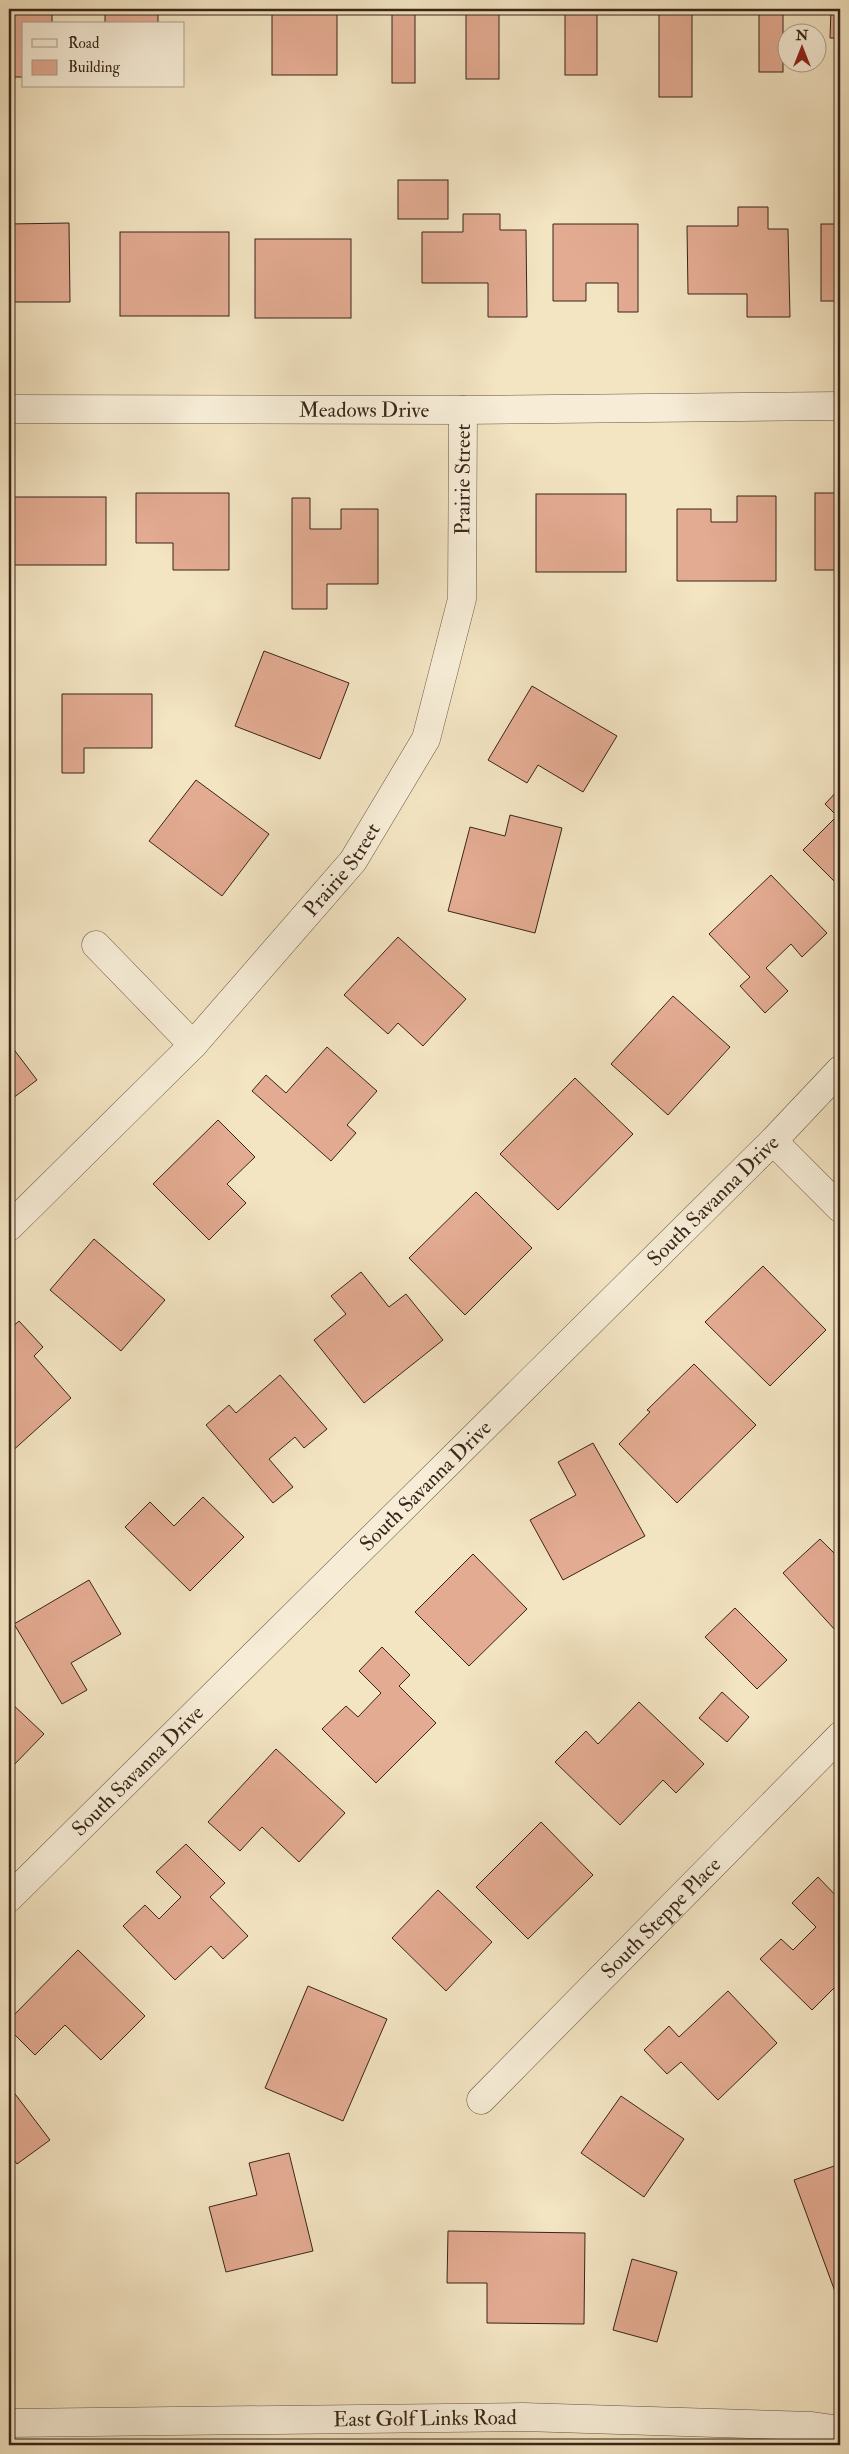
<svg xmlns="http://www.w3.org/2000/svg" width="849" height="2454" font-family="'IM FELL Double Pica',serif">
<rect width="100%" height="100%" fill="#f3e4c2"/>
<filter id="stains"><feTurbulence type="fractalNoise" baseFrequency=".004" numOctaves="4"/><feColorMatrix values="0 0 0 0 .2 0 0 0 0 .09 0 0 0 0 .02 0 0 0 .5 -.17"/></filter>
<radialGradient id="worn" r=".72"><stop offset=".6" stop-color="#630" stop-opacity="0"/><stop offset="1" stop-color="#630" stop-opacity=".3"/></radialGradient>
<g fill="#e3ab92" stroke="#392519">
<polygon points="9,9 52,9 52,24 24,24 24,77 9,77"/>
<rect x="105" y="9" width="53" height="15"/>
<rect x="272" y="9" width="65" height="66"/>
<rect x="392" y="9" width="23" height="74"/>
<rect x="466" y="9" width="33" height="70"/>
<rect x="565" y="9" width="32" height="66"/>
<rect x="659" y="9" width="33" height="88"/>
<rect x="759" y="9" width="24" height="63"/>
<polygon points="831,9 840,9 840,38 830,38"/>
<rect x="398" y="180" width="50" height="39"/>
<polygon points="738,207 768,207 768,229 788,229 790,317 747,317 747,294 688,294 687,226 738,226"/>
<polygon points="463,214 500,214 500,230 526,230 527,317 488,317 488,283 422,283 422,232 463,232"/>
<polygon points="69,223 70,302 9,302 9,224"/>
<polygon points="553,224 638,224 638,312 618,312 618,283 586,283 586,301 553,301"/>
<rect x="821" y="224" width="19" height="77"/>
<rect x="120" y="232" width="109" height="84"/>
<rect x="255" y="239" width="96" height="79"/>
<polygon points="136,493 229,493 229,570 173,570 173,543 136,543"/>
<rect x="815" y="493" width="25" height="77"/>
<rect x="536" y="494" width="90" height="78"/>
<polygon points="737,496 776,496 776,581 677,581 677,509 711,509 711,522 737,522"/>
<rect x="9" y="497" width="97" height="68"/>
<polygon points="292,498 310,498 310,529 341,529 341,509 378,509 378,584 327,584 327,609 292,609"/>
<polygon points="264,651 349,683 320,759 235,726"/>
<polygon points="532,686 617,736 583,792 538,765 527,783 488,760"/>
<polygon points="62,694 152,694 152,748 84,748 84,773 62,773"/>
<polygon points="196,780 269,834 222,896 149,841"/>
<polygon points="840,788 840,887 803,850 837,816 825,804"/>
<polygon points="510,815 562,828 535,933 448,911 470,827 505,836"/>
<polygon points="771,875 827,933 802,957 791,944 766,968 788,991 765,1013 740,986 750,977 709,934"/>
<polygon points="398,937 466,999 423,1046 398,1023 388,1034 344,995"/>
<polygon points="673,996 730,1047 668,1115 611,1064"/>
<polygon points="9,1043 37,1080 9,1101"/>
<polygon points="327,1047 377,1091 347,1125 356,1133 331,1161 252,1091 266,1075 286,1093"/>
<polygon points="575,1078 633,1134 558,1210 500,1154"/>
<polygon points="218,1120 255,1157 227,1184 246,1203 209,1240 153,1184"/>
<polygon points="476,1192 532,1248 465,1315 409,1258"/>
<polygon points="94,1239 165,1300 121,1351 50,1290"/>
<polygon points="763,1266 826,1330 770,1386 705,1322"/>
<polygon points="361,1272 389,1307 406,1294 443,1340 364,1403 314,1340 346,1314 331,1296"/>
<polygon points="19,1321 43,1347 34,1356 71,1398 9,1454 9,1330"/>
<polygon points="694,1364 756,1425 677,1503 619,1444 650,1412 647,1410"/>
<polygon points="280,1375 327,1429 304,1448 295,1437 269,1459 293,1487 273,1503 206,1425 229,1405 236,1413"/>
<polygon points="593,1443 645,1536 563,1580 530,1520 576,1495 558,1462"/>
<polygon points="203,1497 244,1537 190,1591 125,1527 150,1502 174,1526"/>
<polygon points="820,1539 838,1557 840,1555 840,1627 836,1631 783,1573"/>
<polygon points="473,1554 527,1609 469,1666 415,1612"/>
<polygon points="89,1580 121,1634 71,1663 87,1690 62,1704 14,1624"/>
<polygon points="735,1608 787,1660 757,1689 705,1637"/>
<polygon points="382,1647 410,1675 399,1686 436,1723 376,1783 322,1729 346,1706 358,1717 381,1693 359,1671"/>
<polygon points="722,1692 749,1717 727,1742 699,1718"/>
<polygon points="9,1701 44,1734 9,1770"/>
<polygon points="639,1702 704,1764 676,1793 663,1780 620,1825 555,1762 586,1731 598,1744"/>
<polygon points="276,1749 345,1813 299,1862 262,1827 240,1851 208,1822"/>
<polygon points="541,1822 593,1875 528,1939 476,1887"/>
<polygon points="186,1844 225,1883 210,1897 248,1936 223,1959 211,1946 175,1980 123,1926 145,1905 159,1919 181,1897 156,1872"/>
<polygon points="818,1877 840,1900 840,1982 812,2010 760,1959 781,1939 793,1950 816,1927 792,1903"/>
<polygon points="438,1890 492,1942 446,1991 392,1938"/>
<polygon points="78,1950 145,2016 101,2060 65,2025 35,2055 9,2029 9,2020"/>
<polygon points="308,1986 387,2019 343,2121 265,2088"/>
<polygon points="728,1991 777,2043 718,2100 681,2062 667,2074 644,2050 669,2026 679,2037"/>
<polygon points="9,2086 50,2140 17,2164 9,2153"/>
<polygon points="621,2096 684,2139 644,2197 581,2153"/>
<polygon points="289,2153 313,2251 226,2272 209,2207 257,2195 249,2163"/>
<polygon points="840,2164 840,2296 837,2297 794,2180"/>
<polygon points="448,2231 585,2233 584,2324 487,2323 487,2283 447,2283"/>
<polygon points="632,2259 677,2272 657,2342 613,2330"/>
</g>
<g fill="none" stroke-linecap="round" stroke-linejoin="round">
<g stroke="#685543" stroke-width="29">
<g id="minor">
<path id="s1" d="M9,409l454,1 377,-4"/>
<polyline points="96,945 193,1045"/>
<polyline points="773,1141 840,1208"/>
<path id="s2" d="M9,1227l184,-182 160,-184 73,-122 36,-140 1,-189"/>
<path id="s3" d="M9,1898l764,-757 67,-71"/>
<path id="s4" d="M481,2100l359,-364"/>
<path id="s5" d="M9,2423l514,-6 289,9 28,4"/>
</g>
</g>
<use href="#minor" stroke="#f7edd7" stroke-width="28"/>
</g>
<g text-anchor="middle" dominant-baseline="central" stroke-width="4" stroke-linejoin="round" paint-order="stroke">
<g font-size="21" fill="#392519" stroke="#f7edd7">
<text stroke="none"><textPath href="#s1" startOffset="355">Meadows Drive</textPath></text>
<text stroke="none"><textPath href="#s2" startOffset="909">Prairie Street</textPath></text>
<text stroke="none"><textPath href="#s2" startOffset="489">Prairie Street</textPath></text>
<text stroke="none"><textPath href="#s3" startOffset="991">South Savanna Drive</textPath></text>
<text stroke="none"><textPath href="#s3" startOffset="586">South Savanna Drive</textPath></text>
<text stroke="none"><textPath href="#s3" startOffset="181">South Savanna Drive</textPath></text>
<text stroke="none"><textPath href="#s4" startOffset="256">South Steppe Place</textPath></text>
<text stroke="none"><textPath href="#s5" startOffset="416">East Golf Links Road</textPath></text>
</g>
</g>
<rect width="849" height="2454" fill="none" stroke="#f3e4c2" stroke-width="30"/>
<rect x="10" y="10" width="829" height="2434" fill="none" stroke="#392519" stroke-width="2.5"/>
<rect x="15" y="15" width="819" height="2424" fill="none" stroke="#392519"/>
<rect x="22" y="22" width="162" height="65" fill="#f7edd7" stroke="#ab9d8b"/>
<rect x="32" y="39" width="25" height="8" fill="#f7edd7" stroke="#ab9d8b"/>
<text x="68" y="48" font-size="15" fill="#392519">Road</text>
<rect x="32" y="60" width="25" height="15" fill="#e3ab92" stroke="#ab9d8b"/>
<text x="68" y="72" font-size="15" fill="#392519">Building</text>
<g transform="translate(802 48)"><circle r="24" fill="#f7edd7" stroke="#ab9d8b"/>
<path d="M0-4L9 19L0 12L-9 19Z" fill="#8f2418"/>
<text y="-8" font-size="14" font-weight="bold" text-anchor="middle" fill="#392519">N</text>
</g>
<rect width="100%" height="100%" filter="url(#stains)"/>
<rect width="100%" height="100%" fill="url(#worn)"/>
</svg>
